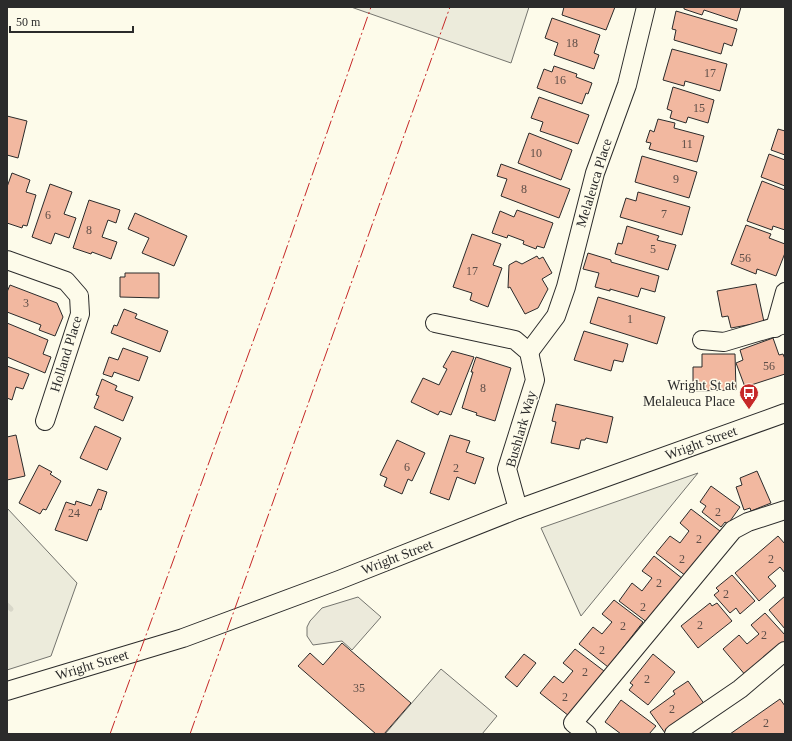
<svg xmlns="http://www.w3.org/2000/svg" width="792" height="741" font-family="Georgia,serif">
<rect width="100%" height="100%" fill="#fdfbea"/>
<g fill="#ecebdb" stroke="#74746e">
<polygon points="351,7 529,7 511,63"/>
<polygon points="698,473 581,616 541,528"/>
<polygon points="7,508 77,583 51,656 7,670"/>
</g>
<g fill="#eceadb" stroke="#74746e">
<polygon points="358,597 381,617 352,650 342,641 313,645 307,636 307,627 310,621 322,608"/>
<polygon points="441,669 497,716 482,734 385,734"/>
</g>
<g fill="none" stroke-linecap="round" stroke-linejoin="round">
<polyline stroke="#d8d7c9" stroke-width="5" points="7,605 11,609"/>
</g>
<g fill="#f2b8a0" stroke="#2b2b2b">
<polygon points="564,7 615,7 606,30 562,15"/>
<polygon points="684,7 741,7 737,21 704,10 702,15 684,9"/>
<polygon points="676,11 737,29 732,46 724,43 721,54 674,40 676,30 672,29"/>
<polygon points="552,18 600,35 594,53 599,55 594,69 554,55 558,43 545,38"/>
<polygon points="672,49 727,64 720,91 685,81 684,86 663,80"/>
<polygon points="554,66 577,74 576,77 592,83 588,94 586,93 582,104 537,88 544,69 552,72"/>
<polygon points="673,87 714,100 708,123 688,117 686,123 670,118 672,111 667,109"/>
<polygon points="539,97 589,115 578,144 540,131 543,122 531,118"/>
<polygon points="7,116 27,121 18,158 7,155"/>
<polygon points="658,119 675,123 674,128 704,136 697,162 649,149 651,143 646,142 650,130 654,132"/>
<polygon points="778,129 785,131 785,155 771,150"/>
<polygon points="529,133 572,150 561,180 518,163"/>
<polygon points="769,154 785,160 785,186 761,177"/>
<polygon points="642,156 697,172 689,198 635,182"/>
<polygon points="501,164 570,189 559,218 501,196 507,179 497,176"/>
<polygon points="12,173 30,180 26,192 36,195 27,226 23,225 22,228 7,223 7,187"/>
<polygon points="762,181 785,190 785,230 773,226 772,230 747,221"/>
<polygon points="50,184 72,192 64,214 76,218 69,238 55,233 51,244 32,237"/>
<polygon points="638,192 690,207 682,235 620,217 626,198 636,201"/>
<polygon points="89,200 120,210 116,223 108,220 102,237 117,242 111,259 92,252 91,254 73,248"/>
<polygon points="517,210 553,223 544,248 537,246 536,249 523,244 524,241 508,235 507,238 492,233 500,211 514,217"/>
<polygon points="135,213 187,236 174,266 142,253 149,238 128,229"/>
<polygon points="746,225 771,234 769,238 785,244 785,253 776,276 757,269 756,274 731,264"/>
<polygon points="627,226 659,236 657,240 676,245 668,270 615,254 618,243 622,244"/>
<polygon points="472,234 501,244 493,265 502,268 488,307 470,300 472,293 453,287"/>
<polygon points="588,253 611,260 611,262 659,276 655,292 641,288 638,297 610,289 610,291 595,287 599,273 583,269"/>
<polygon points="537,256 539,259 543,257 552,273 542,279 548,289 538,308 525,314 510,287 508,288 509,265 516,261 522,264"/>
<polygon points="125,273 159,273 159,298 120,297 120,277 125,277"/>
<polygon points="756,284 764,322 731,328 728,316 722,317 717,291"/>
<polygon points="10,285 57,303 63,317 55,336 39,330 41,325 7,312 7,292"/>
<polygon points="598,297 665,317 657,344 590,323"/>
<polygon points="124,309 137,314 135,318 168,331 160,352 111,333 114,325 117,326"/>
<polygon points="7,323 48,340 43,354 51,357 45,373 7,357"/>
<polygon points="584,331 628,344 623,362 614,360 611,371 574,360"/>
<polygon points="773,338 779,355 783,354 785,359 785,374 745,387 736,363 743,360 740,350"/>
<polygon points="123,348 148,357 139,381 114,372 112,377 103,374 109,357 118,360"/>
<polygon points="452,351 474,357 451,415 440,411 438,415 411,402 423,378 439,385 447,369 443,367"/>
<polygon points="702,354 735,354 736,390 693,391 693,367 702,367"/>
<polygon points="476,357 511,368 495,421 476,415 477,413 462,408 473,372 471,372"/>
<polygon points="7,366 29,374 23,389 16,387 12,400 7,398"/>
<polygon points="102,379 117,386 115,390 133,397 123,421 94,408 99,396 96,395"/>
<polygon points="556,404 613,417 607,443 586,438 585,440 581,440 579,449 551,443 556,422 552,421"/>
<polygon points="95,426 121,438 107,470 80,458"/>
<polygon points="16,435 25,476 7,480 7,437"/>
<polygon points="450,435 470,441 466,452 484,458 475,484 457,477 449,500 430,493"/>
<polygon points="397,440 425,453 412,481 408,479 402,494 384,486 387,478 380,475"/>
<polygon points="39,465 52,472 50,474 61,481 46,510 43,509 40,514 19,503"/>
<polygon points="757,471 771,503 751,511 750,508 744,510 736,487 742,485 740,478"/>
<polygon points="711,486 740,507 728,524 725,522 721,527 702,512 706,506 700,502"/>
<polygon points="98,489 107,492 101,510 99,509 87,541 55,530 66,502 75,505 76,501 91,506"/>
<polygon points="691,509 720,531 686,576 656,553 670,536 680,543 689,531 680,523"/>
<polygon points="778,536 785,544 785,573 780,567 768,577 776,586 759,601 735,573"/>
<polygon points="654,556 683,579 648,623 619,601 632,583 642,591 652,578 642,571"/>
<polygon points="732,575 755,601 740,614 736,608 730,613 714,595 719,591 716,588"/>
<polygon points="785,596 785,629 769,610"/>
<polygon points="614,600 643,622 608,667 579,644 593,627 602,634 612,622 602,614"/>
<polygon points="710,603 712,606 717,603 732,621 698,648 681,626"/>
<polygon points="765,613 785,635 785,644 747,677 723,649 739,635 747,644 759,634 751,625"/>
<polygon points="342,643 411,703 384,734 376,734 298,666 310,653 323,665"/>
<polygon points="575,649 604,671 569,716 540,693 554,676 563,683 573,671 563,663"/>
<polygon points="524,654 536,663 517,687 505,677"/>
<polygon points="653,654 675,672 648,705 629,690 633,685 630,683"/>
<polygon points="688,681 705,705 665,733 650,712 675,694 673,691"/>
<polygon points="780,699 785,706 785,734 730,734"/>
<polygon points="621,700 656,726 649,734 621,734 605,722"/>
</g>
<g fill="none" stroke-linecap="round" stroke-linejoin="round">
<g stroke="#2b2b2b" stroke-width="20">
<g id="minor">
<polyline points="7,260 66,281 79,296 80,314 45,421"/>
<polyline points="435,323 515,340 529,352 535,380 507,469 518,509"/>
<polyline points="775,328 785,292"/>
<polyline points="702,340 724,342 785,324"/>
<polyline points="529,352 556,316 566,287 595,173 627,85 646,7"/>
<polyline points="7,691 183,638 339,580 518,509 785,413"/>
<polyline points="587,734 573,723 733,530 748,522 785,510"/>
<polyline points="674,734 740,689 785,651"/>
</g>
</g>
<use href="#minor" stroke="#fdfbea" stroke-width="18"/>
<g stroke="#c62828" stroke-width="1" stroke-dasharray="14 3 2 3" stroke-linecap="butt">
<polyline points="110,734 274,284 371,7"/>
<polyline points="190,734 450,7"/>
</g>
</g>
<defs>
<g id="bus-pin" transform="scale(1)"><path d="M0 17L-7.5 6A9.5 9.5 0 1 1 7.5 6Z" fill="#c62828" stroke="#fdfbea"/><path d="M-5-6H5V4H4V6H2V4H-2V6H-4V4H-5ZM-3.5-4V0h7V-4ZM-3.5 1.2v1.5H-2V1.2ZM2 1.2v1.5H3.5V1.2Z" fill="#fff"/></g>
</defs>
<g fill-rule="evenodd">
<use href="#bus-pin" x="749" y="393"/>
</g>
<g text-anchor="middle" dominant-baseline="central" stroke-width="3" stroke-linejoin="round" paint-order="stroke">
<g font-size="12" fill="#5d4e48">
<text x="572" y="43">18</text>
<text x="710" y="73">17</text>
<text x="560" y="80">16</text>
<text x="699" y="108">15</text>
<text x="687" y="144">11</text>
<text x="536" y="153">10</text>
<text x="676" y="179">9</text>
<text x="524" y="189">8</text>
<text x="664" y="214">7</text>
<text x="48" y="215">6</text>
<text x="89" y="230">8</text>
<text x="653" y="249">5</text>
<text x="745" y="258">56</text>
<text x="472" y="271">17</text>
<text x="26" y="303">3</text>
<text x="630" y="319">1</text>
<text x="769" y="366">56</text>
<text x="483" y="388">8</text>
<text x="407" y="467">6</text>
<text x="456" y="468">2</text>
<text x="718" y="512">2</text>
<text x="74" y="513">24</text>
<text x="699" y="539">2</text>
<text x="682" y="559">2</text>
<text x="771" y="559">2</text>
<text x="659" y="583">2</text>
<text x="726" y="594">2</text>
<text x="643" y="607">2</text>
<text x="700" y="625">2</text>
<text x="623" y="626">2</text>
<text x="764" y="635">2</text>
<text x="602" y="650">2</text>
<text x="585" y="672">2</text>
<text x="647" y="679">2</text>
<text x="359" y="688">35</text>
<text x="565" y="697">2</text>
<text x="672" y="709">2</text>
<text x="766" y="723">2</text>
</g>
<g font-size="14" fill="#2b2b2b" stroke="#fdfbea">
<text transform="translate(594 183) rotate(-73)">Melaleuca Place</text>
<text transform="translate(66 354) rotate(-73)">Holland Place</text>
<text transform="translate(521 429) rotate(-74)">Bushlark Way</text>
<text transform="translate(701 443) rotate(-20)">Wright Street</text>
<text transform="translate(397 557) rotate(-21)">Wright Street</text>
<text transform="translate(92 665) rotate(-17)">Wright Street</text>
</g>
<g font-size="14" fill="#2b2b2b" stroke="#fdfbea" text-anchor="end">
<text x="735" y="385">Wright St at<tspan x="735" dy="16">Melaleuca Place</tspan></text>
</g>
</g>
<rect width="792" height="741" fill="none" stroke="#2b2b2b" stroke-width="16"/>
<path d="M10 26v6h123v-6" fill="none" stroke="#2b2b2b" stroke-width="2"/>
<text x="16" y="26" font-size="12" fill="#2b2b2b" stroke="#fdfbea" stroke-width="3" paint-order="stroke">50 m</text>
</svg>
